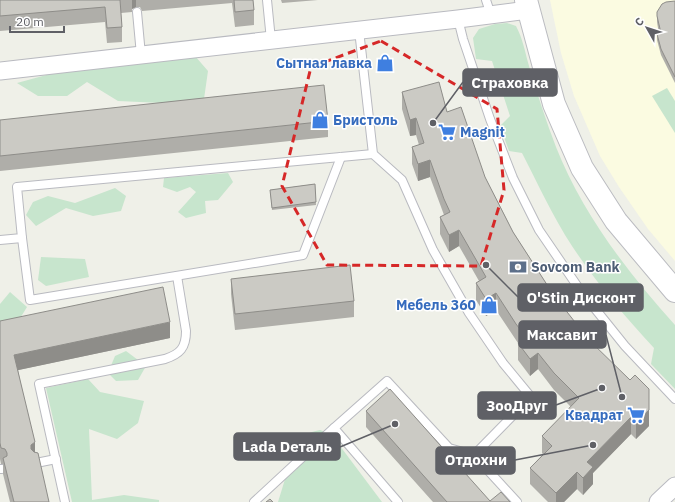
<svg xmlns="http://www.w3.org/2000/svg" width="675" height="502" font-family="'IBM Plex Sans',sans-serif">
<rect width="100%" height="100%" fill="#eff0e8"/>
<polygon fill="#fbfbe1" points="550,0 675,0 675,261 648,229 619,187 600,156 574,96 561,53"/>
<g fill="#c7e5cd">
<path d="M507,23l9,3c7,13 9,26 13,40 8,27 17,55 27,81 26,66 72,126 119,178v64l-24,-25 3,-16c-29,-31 -58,-66 -82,-102 -19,-29 -34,-62 -50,-93l-13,-2 -9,-25 10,-10 -18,-55 -16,-2 -3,-21 6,-9 16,-5z"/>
<polygon points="195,56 208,71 204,99 184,104 118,101 87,82 67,96 38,96 17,83 72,68"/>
<polygon points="667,88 675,101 675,133 652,96"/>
<polygon points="228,173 233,182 218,200 205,201 206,213 186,218 178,212 196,192 190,187 177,192 163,187 164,178"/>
<polygon points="115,188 126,196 121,211 93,216 66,208 36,226 26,215 33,202 48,196 75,203"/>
<polygon points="41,257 85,259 89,277 46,286 38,280"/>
<polygon points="10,292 27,307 19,320 0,324 0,304"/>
<polygon points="126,351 146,366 138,380 116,381 108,373 115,356"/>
<polygon points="88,379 100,392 144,401 138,423 117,439 89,429 92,500 124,495 159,500 159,502 72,502 46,388"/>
<path d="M320,430l11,4 51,68h-104l8,-26 11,-7c-2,-20 -1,-35 23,-39z"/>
</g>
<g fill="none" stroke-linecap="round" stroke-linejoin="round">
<g stroke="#b9bac0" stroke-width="10">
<g id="lane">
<polyline points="267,0 271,40"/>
<polyline points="486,0 491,15"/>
<polyline points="137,12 141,55"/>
<polyline points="458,19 463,39 490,119 513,178 539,230 580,290 625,346 675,399"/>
<polyline points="359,30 373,154 402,180 433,250 469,313 503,363 531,397 474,455 517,502"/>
<polyline points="22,238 30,300 303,255 341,157"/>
<polyline points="0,240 22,238 17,187 373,154"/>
<polyline points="36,463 56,459"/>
<polyline points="0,469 2,469"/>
<path d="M65,502l-26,-118 126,-25c15,-5 21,-11 21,-28l-9,-55"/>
<polyline points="254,502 334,428"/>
<polyline points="398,502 334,428 387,381 449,448 474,455"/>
</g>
</g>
<g stroke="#b9bac0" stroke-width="19">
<g id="street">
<polyline points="0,71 458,19 528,10"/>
<polyline points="658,502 675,486"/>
</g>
</g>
<g stroke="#bbbcc1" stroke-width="24">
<polyline id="secondary" points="526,0 554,104 582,168 616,221 675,291"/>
</g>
<use href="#lane" stroke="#fff" stroke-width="8"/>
<use href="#street" stroke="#fff" stroke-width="17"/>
<use href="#secondary" stroke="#fff" stroke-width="22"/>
</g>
<g fill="#afaea9">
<polygon points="0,0 253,0 254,10 254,25 235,27 232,3 142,11 140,7 136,7 132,9 132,12 121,13 122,27 122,42 107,43 105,22 0,31"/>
<polygon points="281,0 318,0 282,3"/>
<polygon points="675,1 675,83 661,55 657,40 657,34 659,34 657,22 657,16"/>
<polygon points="402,92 447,112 485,177 513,232 553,294 649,426 636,439 631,434 593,473 593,484 583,495 577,489 564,502 548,502 530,484 530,468 543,454 542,453 542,436 571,407 554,390 538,369 530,376 518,360 518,343 496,310 486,316 476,300 476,283 479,281 459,246 449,252 440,234 440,217 444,215 430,177 418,181 412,164 412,147 419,145 416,135 410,136 402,109"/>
<polygon points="0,120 328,121 328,137 0,171"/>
<polygon points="315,184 316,205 272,210 270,190"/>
<polygon points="231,279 354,301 354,317 235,330 231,294"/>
<polygon points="0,321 170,338 18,370 35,452 49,502 10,502 3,474 3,464 1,464 0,459"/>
<polygon points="366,411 490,501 510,502 433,502 366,427"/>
</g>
<g fill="#8e8d89">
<polygon points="132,0 136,0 136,7 132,9 132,12"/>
<polygon points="416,118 416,135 410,136 410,120"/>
<polygon points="430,160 430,177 418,181 418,164"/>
<polygon points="459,230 459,246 449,252 449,235"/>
<polygon points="496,293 496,310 486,316 486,299"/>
<polygon points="170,322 170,338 14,371 14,355"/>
<polygon points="538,353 538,369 530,376 530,359"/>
<polygon points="649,389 649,426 636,439 636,422"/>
<polygon points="631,417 631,434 593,473 593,484 583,495 583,478 587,462"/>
<polygon points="35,442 35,458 31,461 31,445"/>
<polygon points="577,472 577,489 564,502 556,502 556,493"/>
</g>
<g fill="#cbcac4" stroke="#8e8d89">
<polygon points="0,0 120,0 122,27 107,28 105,7 0,16"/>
<polygon points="234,0 253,0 254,10 235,12"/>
<polygon points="675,1 675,77 661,49 657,34 661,33 657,16 657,12 662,4 666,2"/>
<polygon points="439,82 447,112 461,107 485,177 513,232 553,294 589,340 630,380 635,375 649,389 649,410 636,422 631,417 587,462 593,467 583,478 577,472 556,493 530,468 552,446 542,436 579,398 554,373 538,353 530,359 518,343 526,337 516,324 496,293 486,299 476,283 486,277 459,230 449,235 440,217 450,212 444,199 430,160 418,164 412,147 424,143 416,118 410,120 402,92"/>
<polygon points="324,85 328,121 0,156 0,120"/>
<polygon points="315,184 316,202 272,208 270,190"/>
<polygon points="350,265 354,301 235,314 231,279"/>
<polygon points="163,287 170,322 14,355 35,442 31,445 31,449 34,452 38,453 49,502 14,502 3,458 7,456 7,453 5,449 1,448 0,443 0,321"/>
<polygon points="390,389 490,501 501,492 510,502 447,502 366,411"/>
<polygon points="270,499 273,502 266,502"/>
</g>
<path fill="none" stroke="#d62828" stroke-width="3" stroke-dasharray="8 5" stroke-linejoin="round" d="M381,41l116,68 7,81 -23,76 -154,-1 -45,-79 29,-119z"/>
<defs>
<g id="shop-bare" transform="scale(1.38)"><path d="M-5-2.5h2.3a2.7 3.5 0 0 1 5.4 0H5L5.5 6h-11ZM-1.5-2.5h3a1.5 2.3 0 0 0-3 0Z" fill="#3f7fe0" stroke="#fff" stroke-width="2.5" paint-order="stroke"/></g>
<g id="supermarket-bare" transform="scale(1.38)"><path d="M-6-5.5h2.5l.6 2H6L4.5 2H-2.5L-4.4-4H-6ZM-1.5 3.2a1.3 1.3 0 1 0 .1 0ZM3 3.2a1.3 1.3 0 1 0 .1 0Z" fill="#3f7fe0" stroke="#fff" stroke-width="2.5" paint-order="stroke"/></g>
<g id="bank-bare" transform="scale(1.38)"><path d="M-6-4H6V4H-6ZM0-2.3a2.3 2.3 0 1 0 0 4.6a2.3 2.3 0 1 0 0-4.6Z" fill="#5c6f8a" stroke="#fff" stroke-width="2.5" paint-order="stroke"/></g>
</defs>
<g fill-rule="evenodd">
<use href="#shop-bare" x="385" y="63"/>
<use href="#shop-bare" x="320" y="120"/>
<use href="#supermarket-bare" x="447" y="132"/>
<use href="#bank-bare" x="518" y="267"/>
<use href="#shop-bare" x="489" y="305"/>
<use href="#supermarket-bare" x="636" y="415"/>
</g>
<g text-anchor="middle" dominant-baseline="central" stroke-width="3" stroke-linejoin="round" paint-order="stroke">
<g font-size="14" font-weight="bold" fill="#366cbe" stroke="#fff" text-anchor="end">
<text x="372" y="63">Сытная лавка</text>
<text x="333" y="120" text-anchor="start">Бристоль</text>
<text x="460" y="132" text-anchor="start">Magnit</text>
<text x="476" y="305">Мебель 360</text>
<text x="623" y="415">Квадрат</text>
</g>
<g font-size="14" font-weight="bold" fill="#4e5e75" stroke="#fff" text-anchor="start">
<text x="531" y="267">Sovcom Bank</text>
</g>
</g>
<path fill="none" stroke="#5f6066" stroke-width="1.5" d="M433 123L463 82M486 265L518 297M622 397L606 335M602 388L556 405M395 424L340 447M593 445L515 460"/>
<g fill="#5f6066" stroke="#fff" stroke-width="1.5">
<circle cx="433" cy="123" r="4"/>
<circle cx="486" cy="265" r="4"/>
<circle cx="622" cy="397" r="4"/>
<circle cx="602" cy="388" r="4"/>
<circle cx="395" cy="424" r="4"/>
<circle cx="593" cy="445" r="4"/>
</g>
<g fill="#5f6066" stroke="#5f6066" stroke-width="1.5">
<rect x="463" y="69" width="94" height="27" rx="4"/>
<rect x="518" y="284" width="125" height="27" rx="4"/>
<rect x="519" y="321" width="87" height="27" rx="4"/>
<rect x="478" y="392" width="78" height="27" rx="4"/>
<rect x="234" y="433" width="106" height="27" rx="4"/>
<rect x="436" y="447" width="79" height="27" rx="4"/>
</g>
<g font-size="15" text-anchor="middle" font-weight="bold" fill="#fff">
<text x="510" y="88">Страховка</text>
<text x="581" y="303">O'Stin Дисконт</text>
<text x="562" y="340">Максавит</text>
<text x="517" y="411">ЗооДруг</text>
<text x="287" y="452">Lada Dеталь</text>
<text x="476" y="465">Отдохни</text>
</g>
<g transform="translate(647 28) rotate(309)" stroke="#ffffff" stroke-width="3" paint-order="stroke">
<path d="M0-3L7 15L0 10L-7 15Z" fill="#5f6066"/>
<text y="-6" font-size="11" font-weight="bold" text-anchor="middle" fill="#5f6066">С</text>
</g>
<path d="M10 26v6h54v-6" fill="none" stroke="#5f6066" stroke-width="2"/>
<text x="16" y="26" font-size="12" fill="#5f6066" stroke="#ffffff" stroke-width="3" paint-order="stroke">20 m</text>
</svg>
